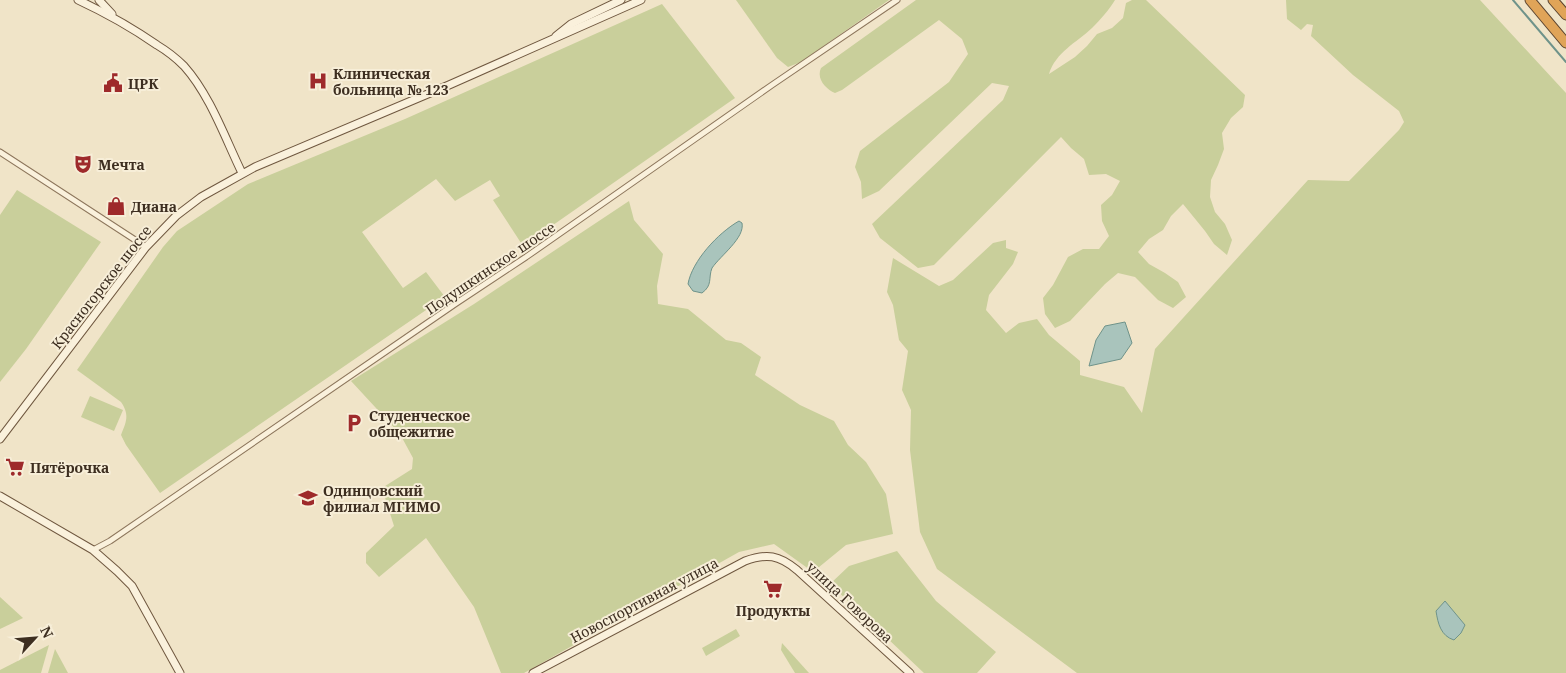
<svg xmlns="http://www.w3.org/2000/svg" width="1566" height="673" font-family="'Noto Serif',serif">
<rect width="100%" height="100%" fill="#f0e4c8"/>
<g fill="#c9cf9b">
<polygon points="736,0 889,0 801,62 788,67 777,58"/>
<path d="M916,0h199c-6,10 -15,20 -23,28 -16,15 -36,24 -43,46l26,-17 12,-11 10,-12 15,-6 11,-10 3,-15 6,-3h14l99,95 -2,12 -12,11 -9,15 2,16 -6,16 -7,15 -1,17 5,15 10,12 7,16 -5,15 -13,-11 -9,-13 -22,-27 -12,12 -8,14 -14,9 -11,13 11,12 16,9 13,9 8,15 -13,11 -15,-8 -23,-23 -17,-4 -13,11 -35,37 -15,7 -10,-14 -2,-16 10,-13 15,-28 15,-8h16l10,-13 -7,-15 -1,-16 11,-10 8,-14 -14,-7 -17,1 -5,-16 -13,-11 -10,-11 -127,128 -16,3 -38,-30 -8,-14 131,-124 6,-14 -17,-3 -113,108 -17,8 -1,-17 -6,-15 5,-16 89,-69 19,-28 -6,-15 -23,-19 -97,70 -7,3c-9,-4 -19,-14 -14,-25z"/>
<polygon points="1286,0 1480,0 1566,93 1566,673 1077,673 937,569 920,532 910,450 911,410 902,390 908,351 899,340 893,305 887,292 893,258 939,286 953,280 993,243 1006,240 1006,248 1018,252 1013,264 989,295 986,310 1006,333 1019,323 1037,319 1049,335 1080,361 1080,375 1124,387 1142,413 1155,349 1308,180 1349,181 1399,130 1404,122 1399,111 1353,75 1311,36 1313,25 1307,24 1301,30 1287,19"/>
<path d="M662,4l73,94 -212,148 -30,-46 7,-4 -10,-16 -35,21 -19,-22 -74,53 41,56 23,-16 19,25 -285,196 -34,-48 -5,-10c5,-13 9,-20 0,-33l-44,-32 86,-123 14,-16 71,-47 157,-65z"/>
<polygon points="17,190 101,242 26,349 0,382 0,215"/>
<polygon points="629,201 634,220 663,254 657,286 658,304 688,309 726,340 741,343 761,357 755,375 800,405 834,421 848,445 866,462 886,494 893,534 846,545 813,572 774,544 739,552 524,673 501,673 474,607 426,538 379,577 366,563 366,553 394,526 382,488 412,469 413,458 400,434 351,381 474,304"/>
<polygon points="90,396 123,410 114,431 81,417"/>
<polygon points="897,551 936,601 996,652 977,673 924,673 830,584 849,566"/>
<polygon points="0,597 23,618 0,629"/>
<polygon points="736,629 740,636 706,656 702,648"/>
<polygon points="782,643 809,673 795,673 781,650"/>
<polygon points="49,645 41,673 0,673 0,670"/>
<polygon points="55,649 68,673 48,673"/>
</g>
<g fill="#a9c4bc" stroke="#6f938a">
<path d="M739,221l3,2c3,15 -21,32 -30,45 -4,10 1,17 -10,25l-9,-2 -5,-7c4,-23 30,-51 51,-63z"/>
<polygon points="1125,322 1132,343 1121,359 1089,366 1096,340 1105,326"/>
<path d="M1445,601l20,24 -4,8 -7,7c-13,-4 -16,-16 -18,-29z"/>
</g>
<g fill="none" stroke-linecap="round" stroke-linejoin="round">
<polyline stroke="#6f938a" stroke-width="2" points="1513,0 1566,62"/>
<g stroke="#8d765c" stroke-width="7">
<g id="street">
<polyline points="0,152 146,247"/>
<polyline points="93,550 110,541 455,304 526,257 772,85 897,0"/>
</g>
</g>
<g stroke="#6f573f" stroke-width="9">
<g id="secondary">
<path d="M78,0c28,13 53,27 79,45 10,6 19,13 27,21 26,29 41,72 58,107"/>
<polyline points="99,0 112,14"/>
<polyline points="556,36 571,24 621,0"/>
<polyline points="0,439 146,247 176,216 201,197 255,167 449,85 641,0"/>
<polyline points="0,496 93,550 117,571 132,586 180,673"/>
<path d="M533,673l212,-112c22,-8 34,-6 52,9l113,103"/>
</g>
</g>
<g stroke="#5b4430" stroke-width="11">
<g id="highway">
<polyline points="1530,0 1566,43"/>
<polyline points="1553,0 1566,15"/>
</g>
</g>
<use href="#street" stroke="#faf1dc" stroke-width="5"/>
<use href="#secondary" stroke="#faf1dc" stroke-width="7"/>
<use href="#highway" stroke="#e0a458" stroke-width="9"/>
</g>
<defs>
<g id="hospital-bare" transform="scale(1.5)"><path d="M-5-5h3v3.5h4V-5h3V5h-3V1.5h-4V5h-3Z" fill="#9e2a2b" stroke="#f7eed8" stroke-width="2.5" paint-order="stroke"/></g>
<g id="civic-bare" transform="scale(1.5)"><path d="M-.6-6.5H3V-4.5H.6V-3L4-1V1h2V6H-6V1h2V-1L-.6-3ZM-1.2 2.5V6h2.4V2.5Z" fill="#9e2a2b" stroke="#f7eed8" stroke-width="2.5" paint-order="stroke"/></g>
<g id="theatre-bare" transform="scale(1.5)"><path d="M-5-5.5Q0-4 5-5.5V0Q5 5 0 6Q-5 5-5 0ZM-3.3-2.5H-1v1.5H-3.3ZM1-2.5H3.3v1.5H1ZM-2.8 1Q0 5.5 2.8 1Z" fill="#9e2a2b" stroke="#f7eed8" stroke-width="2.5" paint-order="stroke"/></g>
<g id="shop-bare" transform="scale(1.5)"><path d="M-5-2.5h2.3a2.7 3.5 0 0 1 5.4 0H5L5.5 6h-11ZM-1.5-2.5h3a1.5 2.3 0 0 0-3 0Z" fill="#9e2a2b" stroke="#f7eed8" stroke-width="2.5" paint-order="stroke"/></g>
<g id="parking-bare" transform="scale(1.5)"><path d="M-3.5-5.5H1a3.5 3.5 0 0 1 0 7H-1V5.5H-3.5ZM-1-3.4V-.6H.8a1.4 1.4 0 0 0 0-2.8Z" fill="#9e2a2b" stroke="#f7eed8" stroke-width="2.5" paint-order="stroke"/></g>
<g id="supermarket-bare" transform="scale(1.5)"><path d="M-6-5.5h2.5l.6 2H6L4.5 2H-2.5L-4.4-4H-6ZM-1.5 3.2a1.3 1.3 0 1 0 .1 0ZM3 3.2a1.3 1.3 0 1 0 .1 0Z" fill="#9e2a2b" stroke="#f7eed8" stroke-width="2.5" paint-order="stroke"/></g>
<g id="university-bare" transform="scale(1.5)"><path d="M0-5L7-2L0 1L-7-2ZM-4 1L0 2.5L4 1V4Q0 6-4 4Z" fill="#9e2a2b" stroke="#f7eed8" stroke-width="2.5" paint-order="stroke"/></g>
</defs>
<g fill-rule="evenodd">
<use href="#hospital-bare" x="318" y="81"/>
<use href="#civic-bare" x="113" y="83"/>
<use href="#theatre-bare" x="83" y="164"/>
<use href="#shop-bare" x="116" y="206"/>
<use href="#parking-bare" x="354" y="423"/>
<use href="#supermarket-bare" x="15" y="467"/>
<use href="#university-bare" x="308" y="498"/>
<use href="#supermarket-bare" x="773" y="589"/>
</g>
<g text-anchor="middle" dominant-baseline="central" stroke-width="4" stroke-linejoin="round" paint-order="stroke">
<g font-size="14" font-weight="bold" fill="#3d2e20" stroke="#f7eed8" text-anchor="start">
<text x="333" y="73">Клиническая<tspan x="333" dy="16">больница № 123</tspan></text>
<text x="128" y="83">ЦРК</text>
<text x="98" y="164">Мечта</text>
<text x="131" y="206">Диана</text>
<text x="369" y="415">Студенческое<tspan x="369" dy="16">общежитие</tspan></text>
<text x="30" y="467">Пятёрочка</text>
<text x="323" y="490">Одинцовский<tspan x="323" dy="16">филиал МГИМО</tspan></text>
<text x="773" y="610" text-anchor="middle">Продукты</text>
</g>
<g font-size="14" fill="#3d2e20" stroke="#f7eed8">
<text transform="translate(490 268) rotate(-34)">Подушкинское шоссе</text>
<text transform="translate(101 287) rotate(-52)">Красногорское шоссе</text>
<text transform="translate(644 600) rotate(-28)">Новоспортивная улица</text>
<text transform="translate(850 602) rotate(43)">улица Говорова</text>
</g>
</g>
<g transform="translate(35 638) rotate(64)" stroke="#f7eed8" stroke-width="4" paint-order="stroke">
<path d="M0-4L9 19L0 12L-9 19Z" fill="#3d2e20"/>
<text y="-8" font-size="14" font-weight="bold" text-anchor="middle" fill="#3d2e20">N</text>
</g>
</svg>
